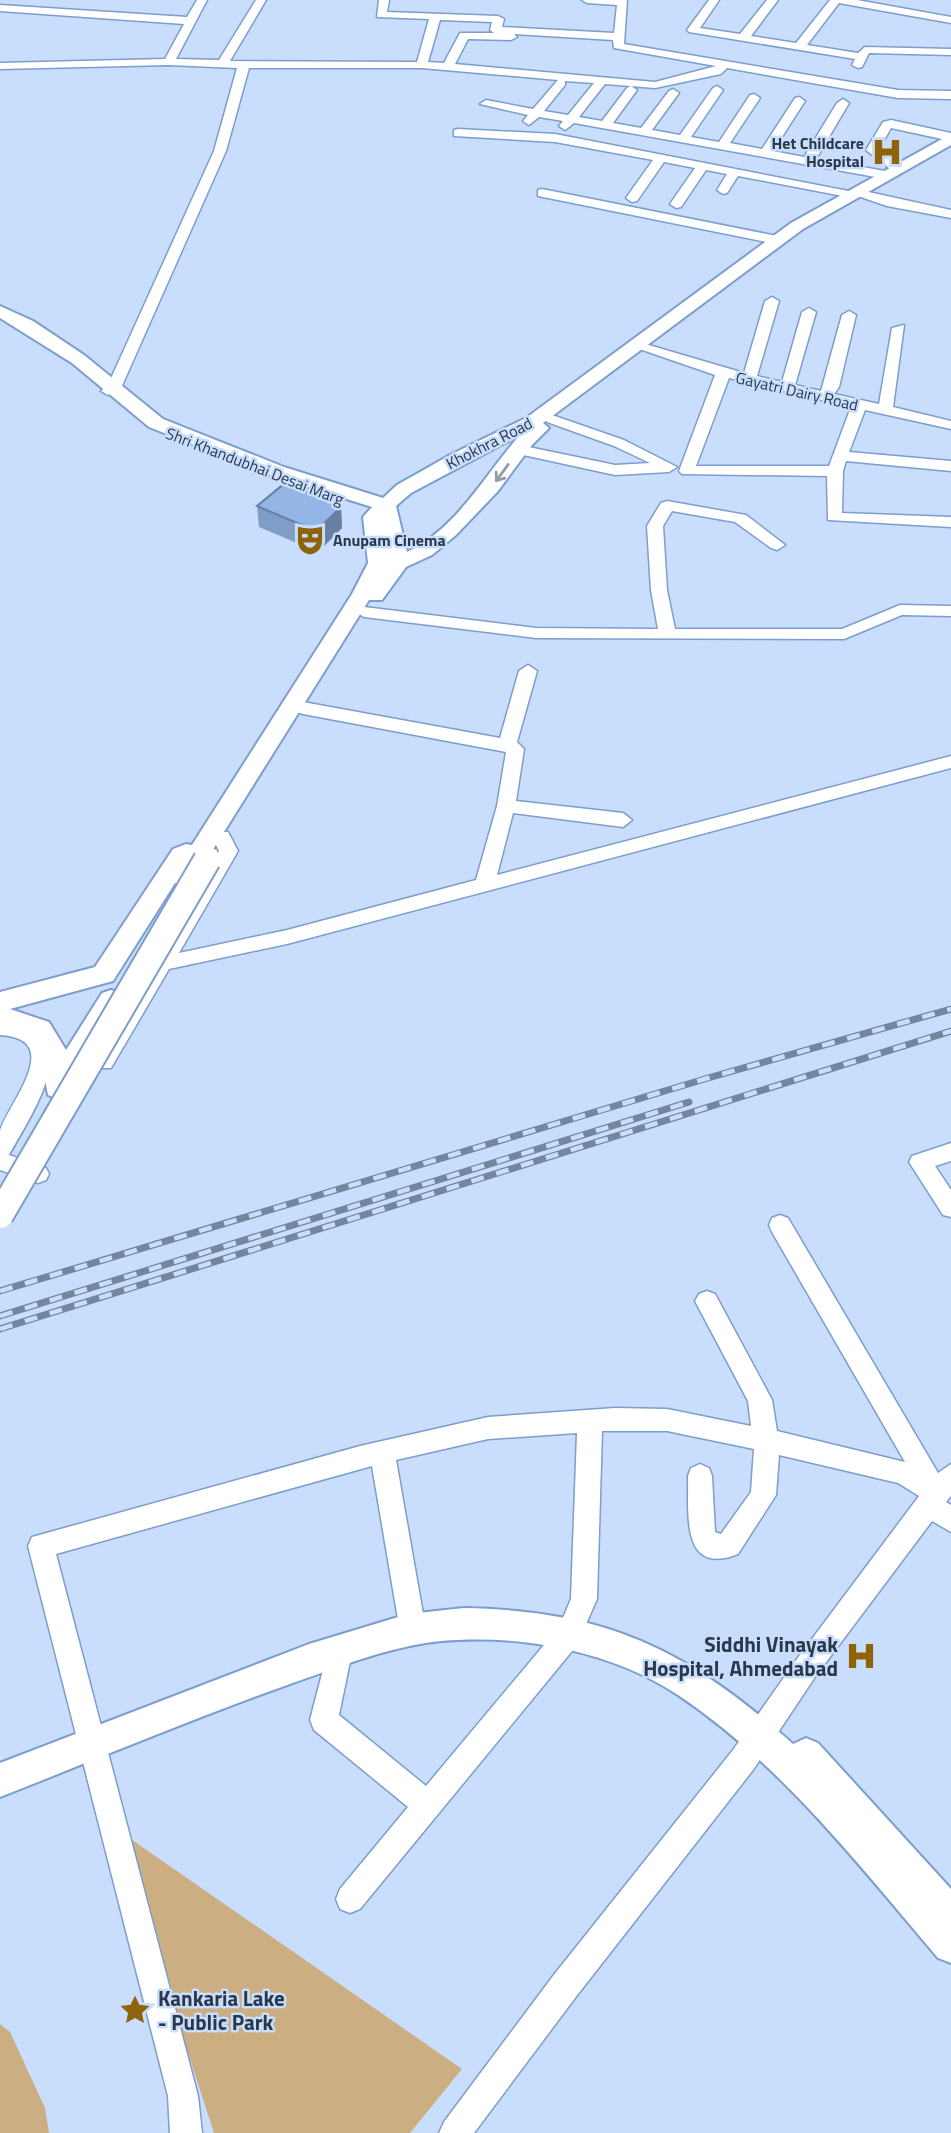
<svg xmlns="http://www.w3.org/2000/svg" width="951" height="2133" font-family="'Titillium Web',sans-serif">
<rect width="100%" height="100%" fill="#c8defc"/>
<g fill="#cbae81">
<polygon points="115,1828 462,2069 410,2133 214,2133"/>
<polygon points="0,2024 10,2032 45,2108 49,2133 0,2133"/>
</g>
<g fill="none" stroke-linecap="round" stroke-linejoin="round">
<g stroke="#7c9dcd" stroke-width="3">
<g id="minor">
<path d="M197,0h10l-31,59 43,1 37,-60h10l-36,61 187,1 12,-43 -52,-2 2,-17h10l-2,12 111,4 6,3 -2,8 112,6 3,-28 -30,-2 -5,-3h45l-3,44 274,46 53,1v8l-53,-1 -171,-30 -6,6 -66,14 -50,-4 -26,33 23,4 25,-33 4,-2 6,4 -24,33 28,5 28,-37 4,-2 6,4 -27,37 28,5 33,-47 4,-2 6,4 -32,47 28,5 31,-47 4,-1 6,4 -30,45 32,6 33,-51 4,-1 6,4 -32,50 31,6 33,-54 6,-4 6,4 -33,56 75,13 2,3 -6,4 -313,-56 -9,7 -6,-4 4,-5 -24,-4 -10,8 -6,-4 5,-6 -48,-11 6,-4 47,9 25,-29 -136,-12h-173l-23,83 -105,237 -13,7 -7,-4 7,-6 106,-234 23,-83 -68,-3 -169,4v-6l165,-4 19,-35 -184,-13v-6l187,12zM440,20l52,2 -2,8 4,3h-34l-16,30 -16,-1zM514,34l99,6 1,8 102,18 -61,16 -200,-18 13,-25 43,1 6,-3zM565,81l29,2 -26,32 -24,-4 21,-26z"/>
<polygon points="709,0 719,0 700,28 740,34 767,0 778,0 751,36 796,43 830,0 857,0 951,17 951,23 839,3 807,45 858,53 865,47 951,49 951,55 869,53 862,67 858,68 852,65 855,59 689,32 687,30"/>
<polygon points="891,120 951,133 951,141 891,128 879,149 904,169 894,172 866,150 883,122"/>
<polygon points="458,129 555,134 859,193 864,191 951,210 951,218 887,206 858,196 853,198 738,176 727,193 723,194 717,190 727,174 706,170 681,207 676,208 670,204 695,168 664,162 637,201 632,202 626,198 653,160 555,142 454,136 454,130"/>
<polygon points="542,189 777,236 784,240 777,244 538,196 538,190"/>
<path d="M772,297l7,4 -22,75 25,6 20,-70 7,-4 7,4 -21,73 26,6 21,-76 7,-4 7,4 -17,72 -5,7 45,10 13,-76 12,-3 -11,82 58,14v8l-86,-19 -16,42 102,9v10l-105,-10 -3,10 -1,42 109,4v10l-123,-7 -1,-44 -145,-2 -3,-3 36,-96 -87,-30 7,-4 109,32 21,-72zM729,378l122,29 -22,59h-133z"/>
<polygon points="552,415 624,440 677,467 669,472 615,475 514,453 511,450 519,445 615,465 650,463 614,446 547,422 545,419"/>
<polygon points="667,501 746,515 785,545 777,550 771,548 735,522 672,511 663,526 667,590 675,629 842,629 900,605 951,606 951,616 902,615 844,639 536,638 364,617 356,612 364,607 536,628 658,629 651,590 647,526 661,503"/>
<polygon points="528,665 537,671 517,742 524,749 516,801 623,813 632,820 623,827 513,813 497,875 951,756 951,768 287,944 169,969 111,1068 97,1068 94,1062 97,1056 219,851 212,837 214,832 228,832 238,851 179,953 287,930 476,880 497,806 506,752 303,714 297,712 294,708 297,704 303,702 500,738 519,671"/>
<path d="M0,1019c93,6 33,93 9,136l37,13 3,6 -3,6 -8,3 -38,-13c0,-12 0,-28 0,-39 7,-26 67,-92 0,-96z"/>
<polygon points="951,1143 951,1161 935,1166 951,1190 951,1217 943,1215 909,1162 912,1156"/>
<path d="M780,1215l8,3 150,255 13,-9v32l-5,6 5,3v27l-19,-11 -117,156 -62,93 -178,228 -101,135h-35l5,-11 109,-146 180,-226 64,-91 122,-163 -21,-13 -119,-28 -3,40 -38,59c-58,23 -49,-42 -50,-78l3,-8 9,-4 9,4 3,8 3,56 6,2 30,-42 3,-43 -87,-18h-65l-5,168 -20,46 -217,264 -10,4 -10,-4 -4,-10 4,-10 68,-82 -94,-77 -4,-10 20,-77 9,-4 9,4 4,9 -13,63 87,71 133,-159 12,-28 6,-166 -89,6 -92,21 30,171 -4,9 -9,4 -9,-4 -4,-9 -28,-165 -316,88 142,542 4,37h-32l-2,-37 -140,-550 4,-9 328,-91 128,-29 127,-9 52,1 84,17 -3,-25 -53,-100 4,-7 8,-3 8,3 57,106 5,31 128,31 -133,-230 -3,-7 3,-7z"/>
</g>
</g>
<g stroke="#7c9dcd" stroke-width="4">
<g id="major">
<path d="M951,134v11l-148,84 -260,194 6,5 -17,17 -34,46 -42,44 -24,20 -26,12 -24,33h-13l-177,283 -8,3 -9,-3 -62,98 -103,28 39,13 17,28 36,-57 9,-3 9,3 4,7 -58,95 -9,4 -9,-4 -10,-51 -17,-13 -21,-3v-36l95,-25 78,-118 13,-5 6,1 160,-251 16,-31 -5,-46 9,-10 -102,-32 -121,-48 -77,-64 -72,-45v-12l33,15 51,34 79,64 121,48 99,31 14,-13 53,-30 76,-37 265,-195zM520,435c-35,39 -63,94 -113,117l-11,-46 15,-13z"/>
<path d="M464,1608c145,3 223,42 329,136l13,-6 12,5 133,146v74l-13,-5c-80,-94 -157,-194 -260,-263 -66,-44 -158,-61 -236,-54 -52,5 -103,26 -152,43 -98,35 -193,75 -290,113v-34l309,-119 99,-30z"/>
</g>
</g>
<use href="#minor" fill="#fff" fill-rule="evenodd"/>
<use href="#major" fill="#fff" fill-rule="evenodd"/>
<g stroke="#74859e" stroke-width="7">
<g id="rail">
<polyline points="0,1291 708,1078 951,1009"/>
<polyline points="0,1316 689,1102"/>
<polyline points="0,1329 951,1031"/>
</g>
</g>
<use href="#rail" stroke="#c8defc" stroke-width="4.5" stroke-dasharray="13" stroke-linecap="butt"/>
<g stroke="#7c9dcd" stroke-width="30" stroke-linecap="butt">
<polyline id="major-bridge" points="0,1215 207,860"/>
</g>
<use href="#major-bridge" stroke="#fff" stroke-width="26"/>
</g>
<polygon fill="#7f9dc7" points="257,506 341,507 342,528 318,552 259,527"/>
<polygon fill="#687fa2" points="341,507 342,528 318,552 316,531"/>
<polygon fill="#94b6e7" stroke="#687fa2" stroke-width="2" points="285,483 341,507 316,531 257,506"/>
<defs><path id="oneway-shaft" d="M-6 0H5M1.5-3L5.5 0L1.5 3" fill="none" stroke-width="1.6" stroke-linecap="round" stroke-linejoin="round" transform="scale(1.75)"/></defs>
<use stroke="#949ca6" href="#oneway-shaft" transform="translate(502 473) rotate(126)"/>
<defs>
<g id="hospital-bare" transform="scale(2.415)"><path d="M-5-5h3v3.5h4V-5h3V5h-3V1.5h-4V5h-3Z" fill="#8e6309" stroke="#c8defc" stroke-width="2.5" paint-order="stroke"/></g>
<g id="theatre-bare" transform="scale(2.415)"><path d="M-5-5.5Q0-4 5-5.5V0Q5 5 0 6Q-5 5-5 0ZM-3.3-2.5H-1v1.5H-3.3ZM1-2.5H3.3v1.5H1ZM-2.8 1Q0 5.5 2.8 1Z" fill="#8e6309" stroke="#c8defc" stroke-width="2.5" paint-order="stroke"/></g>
<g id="sight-bare" transform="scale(2.415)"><path d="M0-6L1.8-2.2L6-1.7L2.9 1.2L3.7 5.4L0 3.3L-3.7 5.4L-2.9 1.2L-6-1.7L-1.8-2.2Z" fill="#8e6309" stroke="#c8defc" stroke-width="2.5" paint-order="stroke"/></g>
</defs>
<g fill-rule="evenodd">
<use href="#hospital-bare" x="887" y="152"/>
<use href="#theatre-bare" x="310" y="540"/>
<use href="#hospital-bare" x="861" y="1656"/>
<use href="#sight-bare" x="135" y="2010"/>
</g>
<g text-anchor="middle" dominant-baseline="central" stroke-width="5" stroke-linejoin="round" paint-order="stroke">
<g font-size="16" font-weight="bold" fill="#2a384c" stroke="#c8defc" text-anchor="end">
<text x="864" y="143">Het Childcare<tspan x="864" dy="18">Hospital</tspan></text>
<text x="333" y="540" text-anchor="start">Anupam Cinema</text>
</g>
<g font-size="16" fill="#2a384c" stroke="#c8defc">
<text transform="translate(797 391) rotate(13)">Gayatri Dairy Road</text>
<text transform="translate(489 443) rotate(-27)">Khokhra Road</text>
<text transform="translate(255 466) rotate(21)">Shri Khandubhai Desai Marg</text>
</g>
<g font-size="21" font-weight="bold" fill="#2a384c" stroke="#c8defc" text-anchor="end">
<text x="838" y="1644">Siddhi Vinayak<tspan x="838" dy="24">Hospital, Ahmedabad</tspan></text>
<text x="158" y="1998" text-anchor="start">Kankaria Lake<tspan x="158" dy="24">- Public Park</tspan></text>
</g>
</g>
</svg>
